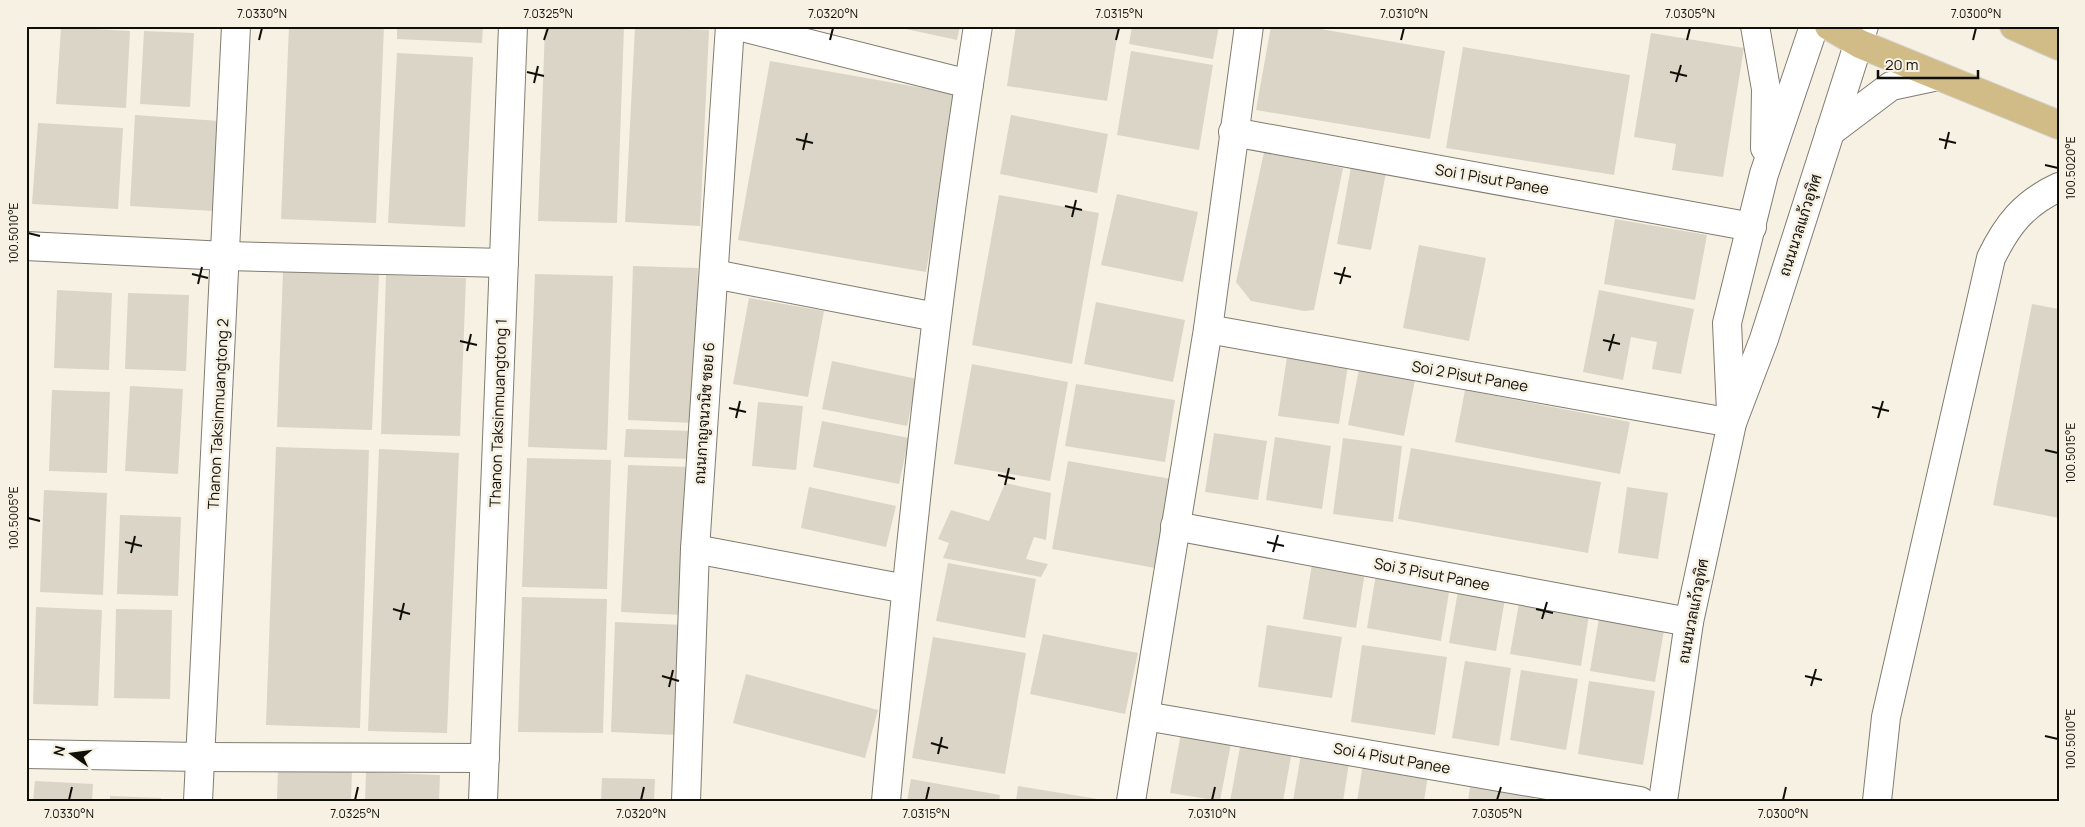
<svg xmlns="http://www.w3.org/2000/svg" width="2085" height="827" font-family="Manrope,Sarabun,sans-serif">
<rect width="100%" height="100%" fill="#f7f1e3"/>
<g fill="#dbd5c8">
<polygon points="289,26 384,26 376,223 281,219"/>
<polygon points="397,26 483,26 482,43 397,39"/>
<polygon points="545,26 624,27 617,223 538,221"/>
<polygon points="892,26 960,26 957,40"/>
<polygon points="1016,26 1119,26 1107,101 1007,86"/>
<polygon points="1132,26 1219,26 1213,59 1129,44"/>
<polygon points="1271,26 1304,26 1445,51 1430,139 1256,110"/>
<polygon points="61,27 130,31 126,108 56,104"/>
<polygon points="635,27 709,30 700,226 625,222"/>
<polygon points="144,31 194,33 190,107 140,104"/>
<polygon points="1651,33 1744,48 1723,177 1672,170 1676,144 1634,137"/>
<polygon points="1463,47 1630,75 1614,175 1446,148"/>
<polygon points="1131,51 1213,65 1199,150 1117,135"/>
<polygon points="397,53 473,57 465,227 388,223"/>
<polygon points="770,61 957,94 926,272 738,240"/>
<polygon points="135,115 219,121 213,211 130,206"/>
<polygon points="1011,115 1108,134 1097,193 1000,174"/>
<polygon points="38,123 123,128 118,209 32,204"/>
<polygon points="1264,152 1343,168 1314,310 1304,311 1251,301 1236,282"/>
<polygon points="1351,167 1386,173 1371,250 1337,244"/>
<polygon points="1117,194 1198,212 1183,282 1101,265"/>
<polygon points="999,195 1099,213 1072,364 972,345"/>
<polygon points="1615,219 1707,235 1695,300 1604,284"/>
<polygon points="1419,245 1486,258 1469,341 1403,328"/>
<polygon points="633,266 698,268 693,423 628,420"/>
<polygon points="283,272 379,275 372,430 277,427"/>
<polygon points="535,274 613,276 607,450 528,447"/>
<polygon points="386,275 466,278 460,436 381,434"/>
<polygon points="57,290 112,293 109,370 54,368"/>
<polygon points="1599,290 1694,309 1681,374 1652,369 1657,342 1631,337 1623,380 1583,372"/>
<polygon points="128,293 189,295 186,371 125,369"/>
<polygon points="749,298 824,311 808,397 733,384"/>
<polygon points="1096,302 1185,320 1173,382 1084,364"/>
<polygon points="2032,304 2059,309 2059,518 1993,505"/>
<polygon points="1287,357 1348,365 1339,424 1278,416"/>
<polygon points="832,361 917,379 907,426 822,409"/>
<polygon points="972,364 1068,382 1050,481 954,464"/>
<polygon points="1359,369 1415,380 1404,436 1348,425"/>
<polygon points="1076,384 1175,400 1165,462 1065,446"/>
<polygon points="130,386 183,389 178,474 125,471"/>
<polygon points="52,390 110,392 107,473 49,471"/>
<polygon points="1465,390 1630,422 1620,474 1455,442"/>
<polygon points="758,402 803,406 796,470 752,466"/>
<polygon points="822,421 909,438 899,484 813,467"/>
<polygon points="626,429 693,431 692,459 624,457"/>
<polygon points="1214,433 1267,441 1258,500 1205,492"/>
<polygon points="1275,437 1331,446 1322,509 1266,500"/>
<polygon points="1343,438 1402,446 1393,522 1333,514"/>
<polygon points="276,447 369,450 360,728 266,725"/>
<polygon points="1411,448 1601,482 1588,553 1398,519"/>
<polygon points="379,449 459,453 447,733 368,731"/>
<polygon points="527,458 611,460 607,589 522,587"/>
<polygon points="1068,461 1171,479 1155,568 1052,549"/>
<polygon points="628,465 689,467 682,615 621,612"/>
<polygon points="1005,483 1051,493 1046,540 1034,537 1026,559 1048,564 1041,577 943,558 949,543 938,539 951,510 989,521"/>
<polygon points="809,487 896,506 886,547 801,528"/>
<polygon points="1627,487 1668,493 1658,559 1618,553"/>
<polygon points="44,490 107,493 103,595 40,592"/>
<polygon points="120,515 181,517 178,596 117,594"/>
<polygon points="948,563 1036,579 1025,638 936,621"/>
<polygon points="1312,564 1365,572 1356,628 1303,619"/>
<polygon points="1376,574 1450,586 1441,641 1367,628"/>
<polygon points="1458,591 1505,599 1496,651 1449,643"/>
<polygon points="522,597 607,599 603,733 518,732"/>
<polygon points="1519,603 1589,615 1581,666 1510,654"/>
<polygon points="36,607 102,610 98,706 33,704"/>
<polygon points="116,609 172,610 170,699 114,698"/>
<polygon points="1599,618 1664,630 1655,682 1590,671"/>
<polygon points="615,622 683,625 678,735 611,732"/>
<polygon points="1267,625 1342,637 1332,698 1258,687"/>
<polygon points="1043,634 1138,653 1125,714 1030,694"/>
<polygon points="933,637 1026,653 1005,774 912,758"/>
<polygon points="1362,645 1447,657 1435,735 1351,722"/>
<polygon points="1465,661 1511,668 1499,746 1452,738"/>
<polygon points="1521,670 1578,679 1566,750 1510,740"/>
<polygon points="746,674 878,710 865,758 733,723"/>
<polygon points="1589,681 1655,691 1643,765 1578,754"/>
<polygon points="1181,733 1231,743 1220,801 1170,793"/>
<polygon points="1241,742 1292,751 1283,801 1230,801"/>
<polygon points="1301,754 1349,763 1343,801 1293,801"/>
<polygon points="1363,764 1428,775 1424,801 1357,801"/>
<polygon points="278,768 352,770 351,801 277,801"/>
<polygon points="366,772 440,775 439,801 365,801"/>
<polygon points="602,778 655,779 654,801 601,801"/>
<polygon points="911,779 1000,795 999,801 907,801"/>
<polygon points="35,781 93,784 92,801 33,801"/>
<polygon points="1018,786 1104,800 1103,801 1016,801"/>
<polygon points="1470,787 1535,795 1534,801 1468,801"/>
<polygon points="110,796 161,798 161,801 110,801"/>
</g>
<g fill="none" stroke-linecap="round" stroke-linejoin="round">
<g stroke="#817c70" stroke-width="30">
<g id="minor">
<polyline points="738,26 969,84"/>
<polyline points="1755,26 1766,89 1765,148"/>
<polyline points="1233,132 1752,227"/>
<polyline points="1830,132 1891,86 1938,76"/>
<polyline points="26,246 226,256 504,263"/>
<polyline points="714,274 936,317"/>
<polyline points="1208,329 1732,423"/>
<polyline points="1731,412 1727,323 1764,174 1814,26"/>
<polyline points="1175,526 1689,622"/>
<polyline points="695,549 906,589"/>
<polyline points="1145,716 1640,801"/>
<polyline points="26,754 200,757 485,758"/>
<polyline points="198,801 236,26"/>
<polyline points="483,801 513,26"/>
<polyline points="686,801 695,549 730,26"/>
<path d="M886,801c24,-259 51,-518 92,-775"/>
<polyline points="1131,801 1208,329 1249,26"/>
<polyline points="1663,801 1689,622 1732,423 1764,339 1864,26"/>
<path d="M1877,801l9,-84 105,-459c16,-33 33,-55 68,-71"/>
</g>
</g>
<g stroke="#d4d4d3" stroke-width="30">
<g id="major">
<polyline points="1829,26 1860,44 2059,125"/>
<polyline points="2014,26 2059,46"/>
</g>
</g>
<use href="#minor" stroke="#fff" stroke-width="28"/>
<use href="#major" stroke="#d1bc88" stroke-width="28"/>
</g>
<path fill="none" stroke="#100e09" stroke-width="2" d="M259,40l3,-12M544,40l4,-12M830,40l3,-12M1116,40l3,-12M1401,40l3,-12M1687,40l3,-12M1973,40l3,-12M527,72l17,4M1670,72l17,4M1676,82l5,-17M534,83l4,-17M796,139l17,4M1939,139l17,4M1945,149l4,-17M803,150l4,-17M2045,165l13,3M1065,206l17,4M1072,217l4,-17M28,233l12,3M1334,273l17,4M192,274l16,4M198,284l4,-17M1340,284l5,-17M1603,340l17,4M460,341l17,4M467,351l4,-17M1609,351l5,-17M1872,407l17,4M729,408l17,4M736,418l4,-17M1878,418l5,-17M2045,450l13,3M998,475l17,4M1005,485l4,-17M28,518l12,3M125,542l17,4M1267,542l17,4M1273,552l5,-17M131,553l4,-17M393,609l17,5M1536,609l17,4M1542,619l5,-17M400,620l4,-17M662,676l17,5M1805,676l17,4M1811,686l5,-17M669,687l4,-17M2045,736l13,3M931,743l17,5M938,754l4,-17M69,800l3,-13M355,800l3,-13M641,800l3,-13M926,800l3,-13M1212,800l3,-13M1497,800l4,-13M1783,800l3,-13"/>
<g text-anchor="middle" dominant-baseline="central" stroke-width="5" stroke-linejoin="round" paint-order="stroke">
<g font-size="15" fill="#100e09" stroke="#f7f1e3">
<text transform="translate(1492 179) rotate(10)">Soi 1 Pisut Panee</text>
<text transform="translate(1800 225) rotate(-72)">ถนนนวลแก้วอุทิศ</text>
<text transform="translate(1470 376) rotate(10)">Soi 2 Pisut Panee</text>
<text transform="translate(498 413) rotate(-88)">Thanon Taksinmuangtong 1</text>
<text transform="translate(704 413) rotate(-86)">ถนนกาญจนวนิช ซอย 6</text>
<text transform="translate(218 414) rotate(-87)">Thanon Taksinmuangtong 2</text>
<text transform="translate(1432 574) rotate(11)">Soi 3 Pisut Panee</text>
<text transform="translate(1693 611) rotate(-79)">ถนนนวลแก้วอุทิศ</text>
<text transform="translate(1392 758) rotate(10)">Soi 4 Pisut Panee</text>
</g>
</g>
<rect width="2085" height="827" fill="none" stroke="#f7f1e3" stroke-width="55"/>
<g transform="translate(72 754) rotate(284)" stroke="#f7f1e3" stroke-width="4" paint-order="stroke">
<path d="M0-4L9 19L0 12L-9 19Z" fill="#100e09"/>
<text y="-8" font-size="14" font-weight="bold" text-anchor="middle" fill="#100e09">N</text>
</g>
<path d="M1878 70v8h100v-8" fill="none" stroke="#100e09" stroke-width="2.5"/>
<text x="1885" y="70" font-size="15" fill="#100e09" stroke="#f7f1e3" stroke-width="4" paint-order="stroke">20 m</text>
<rect x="28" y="28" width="2030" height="772" fill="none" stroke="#100e09" stroke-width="2"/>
<g font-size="12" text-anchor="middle" fill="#100e09">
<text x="262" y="18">7.0330°N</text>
<text x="548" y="18">7.0325°N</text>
<text x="833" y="18">7.0320°N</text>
<text x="1119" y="18">7.0315°N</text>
<text x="1404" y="18">7.0310°N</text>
<text x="1690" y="18">7.0305°N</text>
<text x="1976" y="18">7.0300°N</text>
<text transform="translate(2071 168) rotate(-90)" y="4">100.5020°E</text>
<text transform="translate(14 233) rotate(-90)" y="4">100.5010°E</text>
<text transform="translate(2071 453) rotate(-90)" y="4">100.5015°E</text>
<text transform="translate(14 518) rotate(-90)" y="4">100.5005°E</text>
<text transform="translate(2071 739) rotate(-90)" y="4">100.5010°E</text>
<text x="69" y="818">7.0330°N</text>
<text x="355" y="818">7.0325°N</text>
<text x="641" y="818">7.0320°N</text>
<text x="926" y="818">7.0315°N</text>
<text x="1212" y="818">7.0310°N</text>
<text x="1497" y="818">7.0305°N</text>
<text x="1783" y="818">7.0300°N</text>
</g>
</svg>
